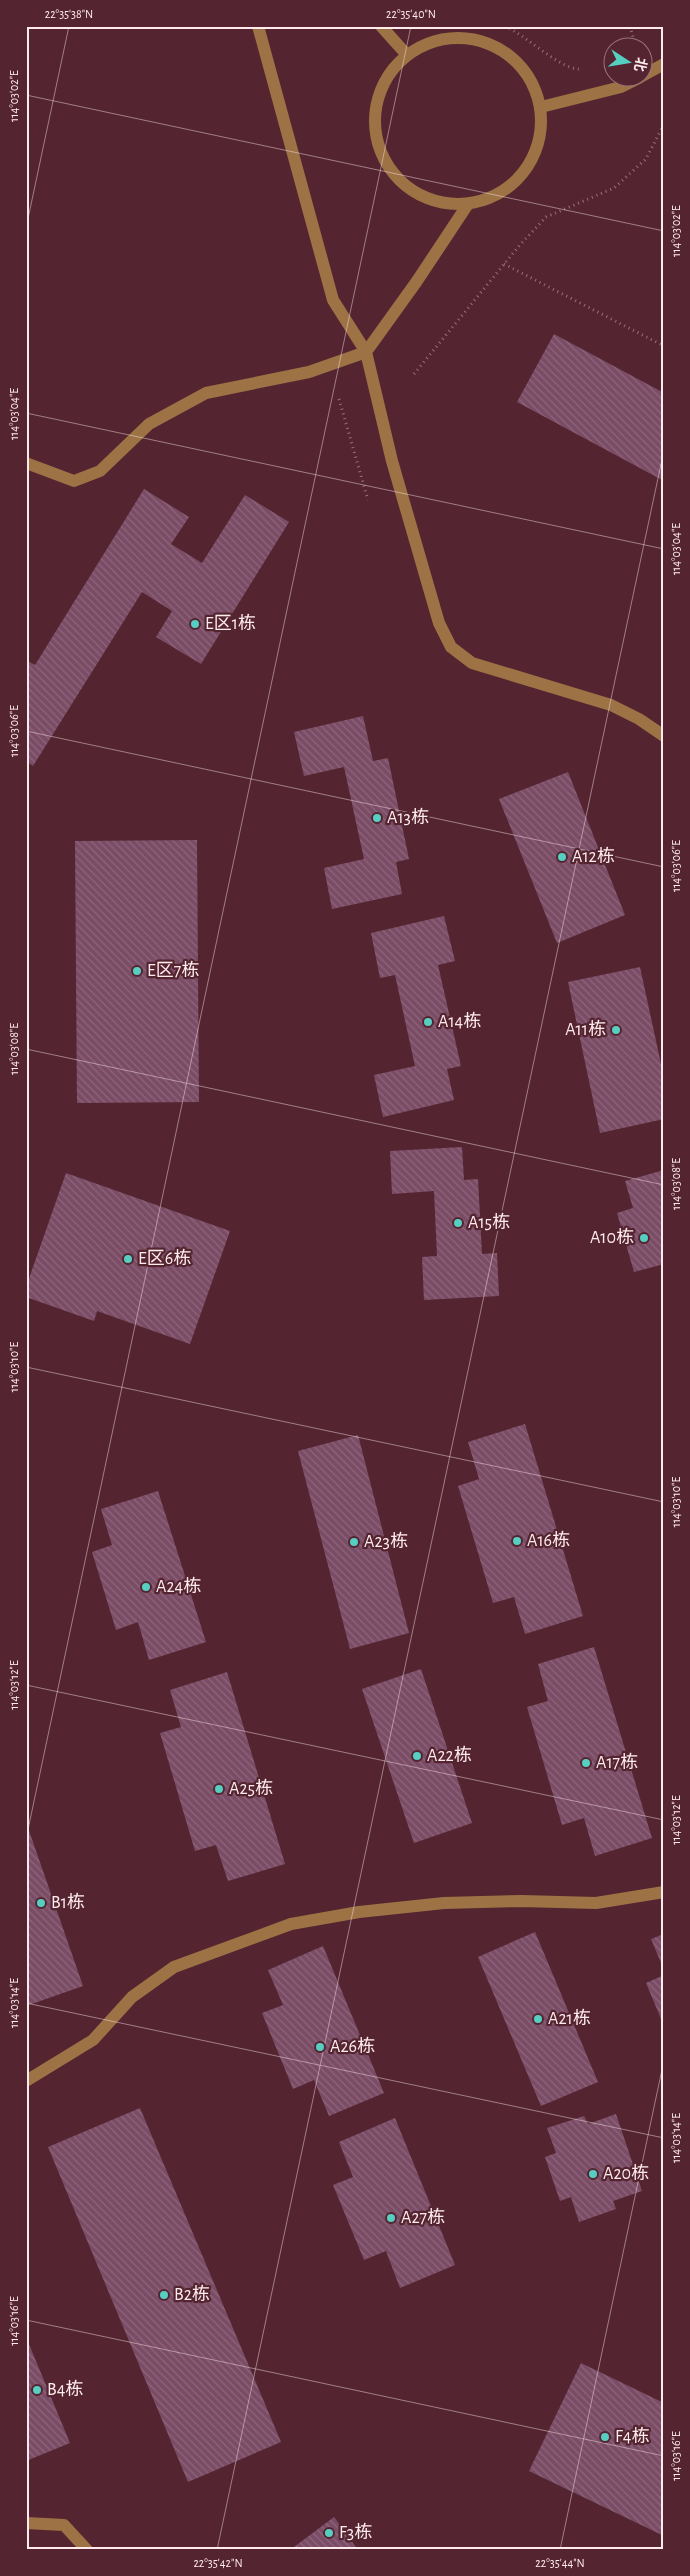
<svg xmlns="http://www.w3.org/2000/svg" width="690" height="2576" font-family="'Alegreya Sans','Noto Sans SC',sans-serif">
<defs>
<pattern id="building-back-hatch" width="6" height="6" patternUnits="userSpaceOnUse" patternTransform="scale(1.25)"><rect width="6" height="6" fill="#7a4c65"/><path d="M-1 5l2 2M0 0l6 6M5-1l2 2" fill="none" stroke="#8e667b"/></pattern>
</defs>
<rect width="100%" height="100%" fill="#542530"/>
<g fill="url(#building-back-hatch)">
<polygon points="554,334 664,393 664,481 517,402"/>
<polygon points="144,489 189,517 171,544 202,563 245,495 289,522 201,664 156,637 172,611 142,592 33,766 26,761 26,660 35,665"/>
<polygon points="363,716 373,761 388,758 409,859 396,862 402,894 332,909 324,868 364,859 344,767 304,776 294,732"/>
<polygon points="568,772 625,915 557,943 499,799"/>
<polygon points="197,840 199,1102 77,1103 75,841"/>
<polygon points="444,916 455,961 438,965 461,1066 447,1069 454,1100 383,1117 374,1075 415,1066 395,975 380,978 371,933"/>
<polygon points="640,967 664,1078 664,1119 600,1133 568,982"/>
<polygon points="462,1147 464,1180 478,1179 482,1254 497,1253 499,1296 424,1300 422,1257 437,1256 434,1191 392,1194 390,1151"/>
<polygon points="664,1170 664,1264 634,1272 617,1213 633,1208 625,1181"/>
<polygon points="66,1173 230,1231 190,1344 97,1311 94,1321 26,1297 26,1287"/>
<polygon points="525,1424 583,1616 525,1634 514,1597 493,1603 458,1486 479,1479 468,1442"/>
<polygon points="358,1435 409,1633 350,1649 298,1451"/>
<polygon points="158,1491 206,1642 149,1660 138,1622 116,1630 92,1552 112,1545 101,1509"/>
<polygon points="594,1647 652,1838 595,1856 584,1818 562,1825 527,1707 548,1701 538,1664"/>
<polygon points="421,1669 472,1823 414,1843 362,1689"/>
<polygon points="227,1672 285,1864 228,1881 216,1845 195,1851 160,1733 181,1727 170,1690"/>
<polygon points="26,1822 83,1986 26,2006"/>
<polygon points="535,1932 598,2082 541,2106 478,1957"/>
<polygon points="664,1934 664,1970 651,1939"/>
<polygon points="323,1946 384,2093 329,2116 314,2080 293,2089 262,2013 283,2005 268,1970"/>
<polygon points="664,1975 664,2026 646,1983"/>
<polygon points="140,2108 281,2442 188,2482 48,2147"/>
<polygon points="616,2114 642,2191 613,2201 616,2209 579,2222 571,2197 560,2201 545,2157 556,2153 547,2128 584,2116 588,2124"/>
<polygon points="395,2118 455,2265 400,2288 386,2251 364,2260 333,2185 353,2177 339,2142"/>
<polygon points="26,2337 70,2443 26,2461"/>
<polygon points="581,2363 664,2403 664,2536 529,2471"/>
<polygon points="334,2517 358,2550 290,2550"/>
</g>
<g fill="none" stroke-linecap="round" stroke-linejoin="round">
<g stroke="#96727a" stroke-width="3" stroke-dasharray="1 4" stroke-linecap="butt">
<path d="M505,26c22,10 53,42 74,43"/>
<polyline points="630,26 636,48"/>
<polyline points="504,264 664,346"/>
<polyline points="414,374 519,246 546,217 614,188 646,159 664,124"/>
<polyline points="339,399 368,500"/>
</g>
<g stroke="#9d7346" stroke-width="12">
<polyline points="381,26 407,55"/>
<circle cx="458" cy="121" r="83"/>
<polyline points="642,76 664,64"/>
<polyline points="541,107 621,87 639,78"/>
<polyline points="468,204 417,281 366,352 392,461 439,623 451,647 472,663 611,705 639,719 664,736"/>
<polyline points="26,463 74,481 100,471 149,424 206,393 309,372 366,352 333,300 258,26"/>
<polyline points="26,2081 93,2040 132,1997 174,1967 291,1924 359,1912 444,1903 522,1901 596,1903 664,1892"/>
<polyline points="26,2523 64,2525 87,2550"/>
</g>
</g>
<path fill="none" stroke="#ffebee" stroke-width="1" stroke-opacity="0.45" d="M26,95l638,136M26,228l43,-202M26,413l638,136M26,731l638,136M26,1049l638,136M26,1367l638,135M26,1685l638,135M26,1839l385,-1813M26,2003l638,135M26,2320l638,136M217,2550l447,-2100M560,2550l104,-490"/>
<g fill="#57cec2" stroke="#542530" stroke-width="2">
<circle cx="195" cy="624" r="5"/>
<circle cx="377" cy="818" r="5"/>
<circle cx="562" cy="857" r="5"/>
<circle cx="137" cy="971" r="5"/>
<circle cx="428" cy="1022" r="5"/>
<circle cx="616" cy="1030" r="5"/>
<circle cx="458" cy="1223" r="5"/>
<circle cx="644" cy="1238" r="5"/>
<circle cx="128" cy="1259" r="5"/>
<circle cx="517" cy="1541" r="5"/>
<circle cx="354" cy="1542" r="5"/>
<circle cx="146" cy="1587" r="5"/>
<circle cx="417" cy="1756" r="5"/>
<circle cx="586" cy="1763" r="5"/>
<circle cx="219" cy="1789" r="5"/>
<circle cx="41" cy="1903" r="5"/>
<circle cx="538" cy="2019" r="5"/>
<circle cx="320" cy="2047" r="5"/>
<circle cx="593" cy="2174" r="5"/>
<circle cx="391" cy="2218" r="5"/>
<circle cx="164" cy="2295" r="5"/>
<circle cx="37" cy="2390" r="5"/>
<circle cx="605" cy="2437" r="5"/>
<circle cx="329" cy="2533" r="5"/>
</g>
<g text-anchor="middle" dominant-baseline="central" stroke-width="4.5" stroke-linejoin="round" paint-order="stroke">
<g font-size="18" fill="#ffebee" stroke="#542530" text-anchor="start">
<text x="205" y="624">E区1栋</text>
<text x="387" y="818">A13栋</text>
<text x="572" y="857">A12栋</text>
<text x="147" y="971">E区7栋</text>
<text x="438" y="1022">A14栋</text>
<text x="606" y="1030" text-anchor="end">A11栋</text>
<text x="468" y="1223">A15栋</text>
<text x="634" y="1238" text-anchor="end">A10栋</text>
<text x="138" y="1259">E区6栋</text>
<text x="527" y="1541">A16栋</text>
<text x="364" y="1542">A23栋</text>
<text x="156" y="1587">A24栋</text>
<text x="427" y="1756">A22栋</text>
<text x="596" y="1763">A17栋</text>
<text x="229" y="1789">A25栋</text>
<text x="51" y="1903">B1栋</text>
<text x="548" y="2019">A21栋</text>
<text x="330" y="2047">A26栋</text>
<text x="603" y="2174">A20栋</text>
<text x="401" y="2218">A27栋</text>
<text x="174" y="2295">B2栋</text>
<text x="47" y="2390">B4栋</text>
<text x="615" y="2437">F4栋</text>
<text x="339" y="2533">F3栋</text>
</g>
</g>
<rect width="690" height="2576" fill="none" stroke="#542530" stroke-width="55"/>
<g transform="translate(628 62) rotate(102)"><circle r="24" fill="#542530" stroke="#98747c"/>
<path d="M0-4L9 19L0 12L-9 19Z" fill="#57cec2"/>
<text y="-8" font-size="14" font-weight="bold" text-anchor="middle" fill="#ffebee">北</text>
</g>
<rect x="28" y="28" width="634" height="2520" fill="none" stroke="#ffebee" stroke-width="2"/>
<g font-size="12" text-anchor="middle" fill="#ffebee">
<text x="69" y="18">22°35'38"N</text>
<text x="411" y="18">22°35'40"N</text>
<text transform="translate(14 96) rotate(-90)" y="4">114°03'02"E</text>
<text transform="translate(676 231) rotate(-90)" y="4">114°03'02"E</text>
<text transform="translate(14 414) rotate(-90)" y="4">114°03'04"E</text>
<text transform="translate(676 549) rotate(-90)" y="4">114°03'04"E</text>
<text transform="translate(14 731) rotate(-90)" y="4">114°03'06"E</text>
<text transform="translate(676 866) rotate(-90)" y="4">114°03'06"E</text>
<text transform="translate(14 1049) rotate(-90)" y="4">114°03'08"E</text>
<text transform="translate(676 1184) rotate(-90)" y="4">114°03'08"E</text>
<text transform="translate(14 1367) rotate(-90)" y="4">114°03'10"E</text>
<text transform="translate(676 1502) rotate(-90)" y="4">114°03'10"E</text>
<text transform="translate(14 1685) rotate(-90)" y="4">114°03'12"E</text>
<text transform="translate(676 1820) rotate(-90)" y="4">114°03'12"E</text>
<text transform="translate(14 2003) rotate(-90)" y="4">114°03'14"E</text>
<text transform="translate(676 2138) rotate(-90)" y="4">114°03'14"E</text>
<text transform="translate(14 2321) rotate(-90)" y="4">114°03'16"E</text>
<text transform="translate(676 2456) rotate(-90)" y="4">114°03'16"E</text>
<text x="218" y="2567">22°35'42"N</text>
<text x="560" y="2567">22°35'44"N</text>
</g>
</svg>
